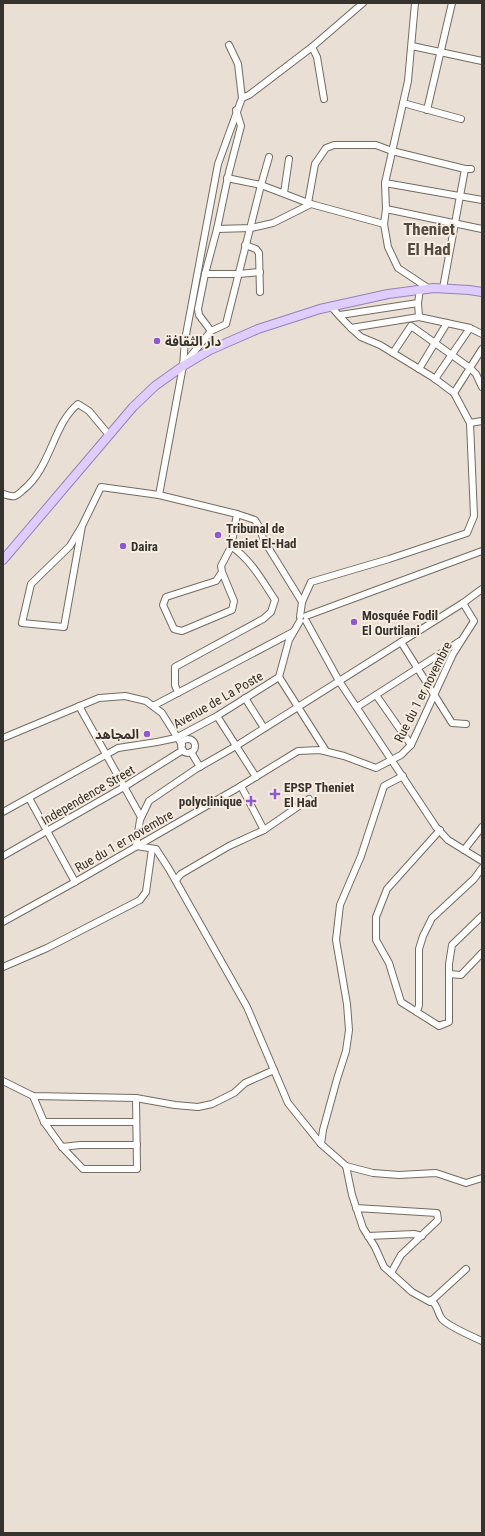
<svg xmlns="http://www.w3.org/2000/svg" width="485" height="1536" font-family="'Roboto Condensed','Noto Sans Arabic',sans-serif">
<rect width="100%" height="100%" fill="#eadfd4"/>
<g fill="none" stroke-linecap="round" stroke-linejoin="round">
<g stroke="#746b61" stroke-width="8">
<g id="minor">
<polyline points="415,3 408,81 385,183 386,209 384,224 388,247 398,268 428,288"/>
<polyline points="229,45 238,64 242,98 218,164 185,340 183,366 159,495 237,514 255,520 261,530 263,539 302,602"/>
<polyline points="412,46 482,61"/>
<polyline points="312,47 317,57 324,99"/>
<polyline points="242,98 249,95 312,47 363,3"/>
<polyline points="403,103 461,119"/>
<polyline points="427,110 452,3"/>
<polyline points="227,178 261,185 311,204 384,224"/>
<polyline points="385,183 482,200"/>
<polyline points="284,193 289,159"/>
<polyline points="308,203 315,164 326,148 334,145 376,145 392,151 465,169 471,169"/>
<polyline points="386,209 482,229"/>
<polyline points="217,229 251,228 273,223 311,204"/>
<polyline points="245,245 256,249 259,253 260,292"/>
<polyline points="205,274 239,274 260,272"/>
<polyline points="443,288 465,169"/>
<polyline points="418,303 419,317"/>
<path d="M331,306c6,8 13,15 20,22l68,-11 51,11 12,6"/>
<polyline points="340,315 418,303 420,289"/>
<polyline points="351,328 361,337 380,345 434,378 454,393"/>
<polyline points="211,331 199,315 198,309 205,274 217,229 229,172 241,126 236,110"/>
<polyline points="393,353 411,326 470,368 476,374 482,387"/>
<polyline points="185,363 211,331 226,324 261,185 269,157"/>
<polyline points="419,369 447,323"/>
<polyline points="435,379 470,328"/>
<polyline points="470,423 482,421"/>
<path d="M3,494c4,1 8,3 12,2 3,-1 6,-4 8,-6 28,-22 30,-66 55,-86l11,7 20,24"/>
<polyline points="82,526 70,546 31,584 22,623 64,627 82,526 101,487 159,495"/>
<polyline points="222,572 234,601 232,610 182,631 174,629 163,605 166,597 216,581 222,572 221,566 231,547 237,514"/>
<polyline points="306,616 482,551"/>
<polyline points="300,617 302,602 311,582 389,559 467,533 474,516 470,423 454,393 482,349"/>
<polyline points="306,621 339,681 436,827 448,840 482,861"/>
<polyline points="401,642 452,723 466,724"/>
<polyline points="279,677 326,751"/>
<path d="M178,693l-3,-8v-18l88,-48 8,-7 4,-12c-13,-20 -24,-40 -44,-54"/>
<polyline points="376,695 411,745"/>
<polyline points="245,698 264,728"/>
<polyline points="79,706 141,817"/>
<polyline points="153,706 293,632"/>
<polyline points="357,707 460,641"/>
<polyline points="217,716 256,777"/>
<polyline points="3,738 99,698 125,696 146,701 162,713 182,745"/>
<circle cx="188" cy="746" r="7"/>
<polyline points="191,752 200,767"/>
<polyline points="241,786 264,830"/>
<polyline points="29,798 75,882"/>
<polyline points="3,812 118,748 157,742 176,738 217,716 279,677 289,640 300,621"/>
<polyline points="440,830 387,889 376,917 376,940 389,963 401,1002 439,1026 449,1022 449,964 452,945 482,916"/>
<polyline points="464,850 482,827"/>
<polyline points="3,856 124,787 183,750"/>
<polyline points="176,880 181,874 229,846 264,830 309,799"/>
<polyline points="3,922 75,882 241,786 298,751 320,750 344,756 376,768 401,755 411,745 453,654 474,621 463,603"/>
<polyline points="3,967 47,948 140,900 146,892 152,849"/>
<polyline points="449,974 461,975 482,953"/>
<polyline points="417,1012 419,1005 419,949 423,936 432,918 474,879 482,868"/>
<polyline points="3,1081 33,1096 136,1098 175,1105 198,1107 212,1104 234,1093 245,1083 274,1070"/>
<polyline points="33,1096 44,1122 62,1147 83,1169 137,1169 136,1098"/>
<polyline points="44,1122 136,1122"/>
<polyline points="321,1144 323,1130 337,1079 346,1051 349,1030 347,1004 336,940 340,905 361,856 384,786 403,776"/>
<polyline points="62,1147 80,1145 137,1145"/>
<polyline points="346,1166 373,1173 399,1175 436,1173 466,1183 482,1178"/>
<polyline points="356,1208 437,1213 438,1220 401,1255 391,1273 384,1267 375,1247 363,1228 352,1195 346,1166 321,1144 288,1103 247,1007 169,869 156,849 136,846 140,820 149,801 196,769 236,746 463,603 482,589"/>
<polyline points="368,1236 414,1234 422,1236"/>
<polyline points="391,1273 412,1292 430,1302 466,1269"/>
<path d="M431,1300c8,7 6,13 11,19 6,7 31,18 40,22"/>
</g>
</g>
<g stroke="#9681b4" stroke-width="10">
<polyline id="major" points="3,560 133,407 155,386 183,366 210,350 258,329 320,309 388,294 434,288 469,290 482,292"/>
</g>
<use href="#minor" stroke="#fff" stroke-width="6"/>
<use href="#major" stroke="#dfcdfd" stroke-width="8"/>
</g>
<g fill="#8d59d1" stroke="#f8ede1" stroke-width="1.5">
<circle cx="157" cy="341" r="4"/>
<circle cx="218" cy="535" r="4"/>
<circle cx="123" cy="546" r="4"/>
<circle cx="354" cy="622" r="4"/>
<circle cx="147" cy="734" r="4"/>
<path d="M273 788h4v4h4v4h-4v4h-4v-4h-4v-4h4z"/>
<path d="M249 795h4v4h4v4h-4v4h-4v-4h-4v-4h4z"/>
</g>
<g text-anchor="middle" dominant-baseline="central" stroke-width="4" stroke-linejoin="round" paint-order="stroke">
<g font-size="13" font-weight="bold" fill="#36322e" stroke="#f8ede1" text-anchor="start">
<text x="165" y="341">دار الثقافة</text>
<text x="226" y="528">Tribunal de<tspan x="226" dy="15">Teniet El-Had</tspan></text>
<text x="131" y="546">Daira</text>
<text x="362" y="615">Mosquée Fodil<tspan x="362" dy="15">El Ourtilani</tspan></text>
<text x="139" y="734" text-anchor="end">المجاهد</text>
<text x="284" y="787">EPSP Theniet<tspan x="284" dy="15">El Had</tspan></text>
<text x="242" y="801" text-anchor="end">polyclinique</text>
</g>
<g font-size="13" fill="#36322e" stroke="#f8ede1">
<text transform="translate(423 692) rotate(-63)">Rue du 1 er novembre</text>
<text transform="translate(218 700) rotate(-30)">Avenue de La Poste</text>
<text transform="translate(88 795) rotate(-30)">Independence Street</text>
<text transform="translate(124 841) rotate(-30)">Rue du 1 er novembre</text>
</g>
<g font-size="17" font-weight="bold" fill="#52493f" stroke="#f8ede1">
<text x="429" y="229">Theniet<tspan x="429" dy="20">El Had</tspan></text>
</g>
</g>
<rect width="485" height="1536" fill="none" stroke="#36322e" stroke-width="8"/>
</svg>
